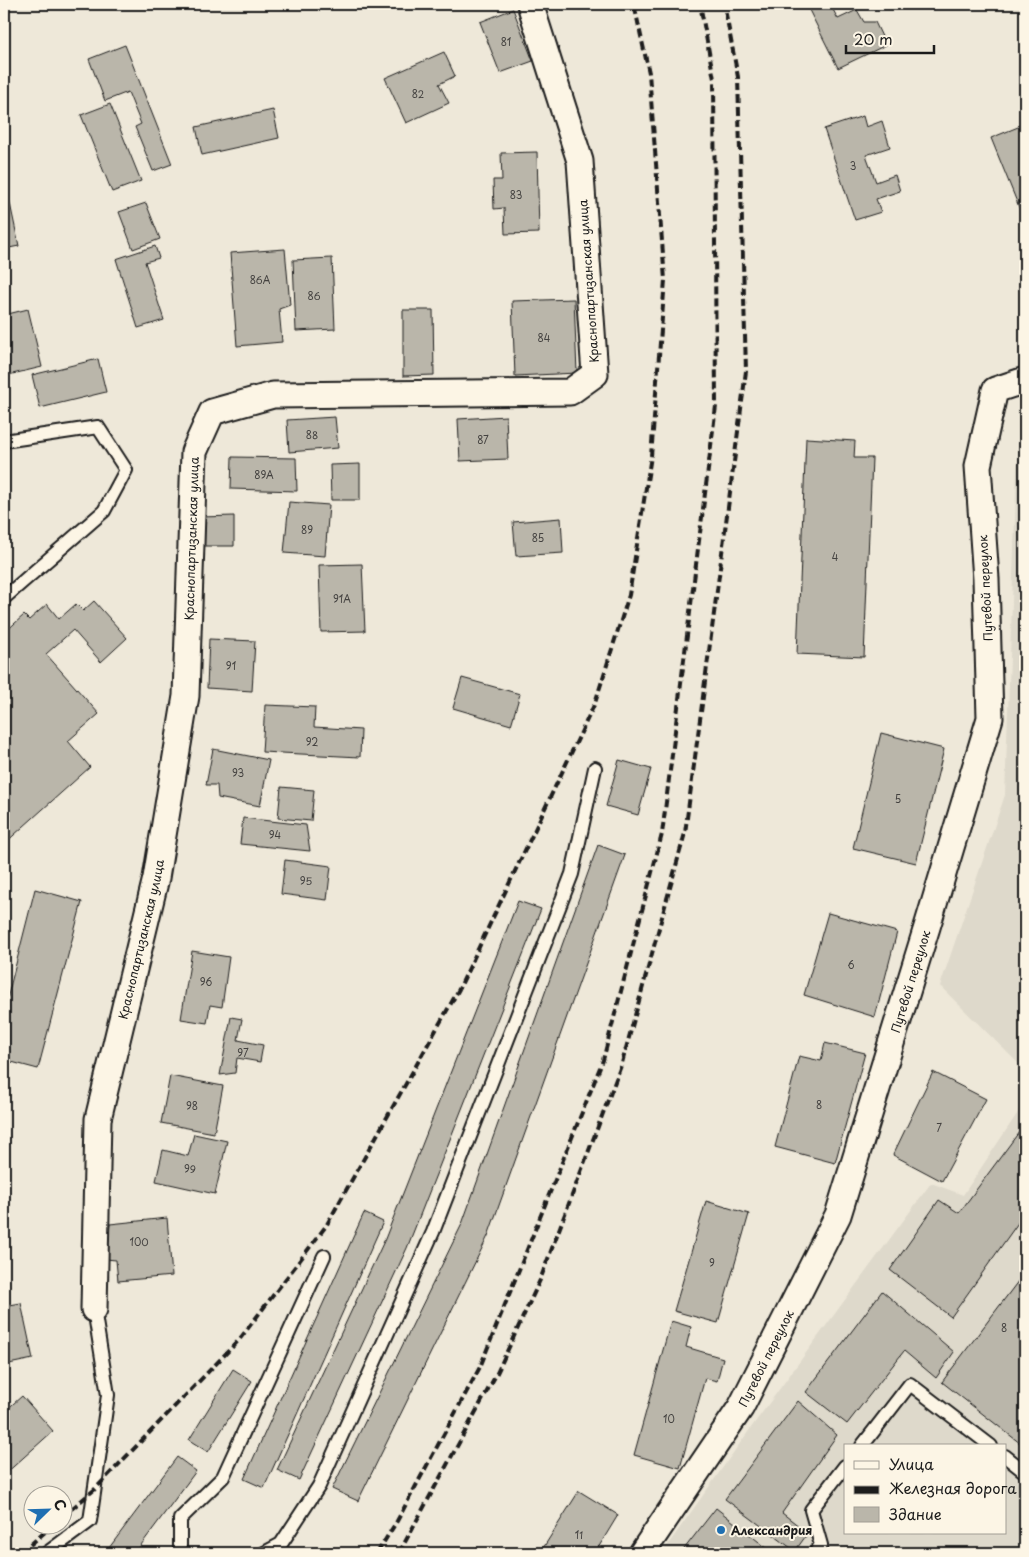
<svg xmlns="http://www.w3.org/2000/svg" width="1029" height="1557" font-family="'Playpen Sans',sans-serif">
<rect width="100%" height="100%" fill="#eee8d9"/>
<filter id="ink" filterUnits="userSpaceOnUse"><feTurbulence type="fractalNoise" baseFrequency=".02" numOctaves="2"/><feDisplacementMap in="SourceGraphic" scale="10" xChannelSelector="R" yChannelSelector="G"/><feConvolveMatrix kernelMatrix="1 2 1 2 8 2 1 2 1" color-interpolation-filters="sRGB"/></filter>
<g filter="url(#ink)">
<g fill="#ded9cb" fill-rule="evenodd">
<polygon points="1025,448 1025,1070 940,986 1005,795 1017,465"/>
<path d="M1025,1105v448h-363l91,-128 178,-242 32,12 58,-87zM845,1446h160v87h-160z"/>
</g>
<g fill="#bab6aa" stroke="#1c1c1c">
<polygon points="806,4 830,4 838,19 857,10 864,22 875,22 886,45 838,68"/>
<polygon points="513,9 533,61 500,73 480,22"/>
<polygon points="125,45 172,164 153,171 135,127 141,124 128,92 105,101 89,59"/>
<polygon points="444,52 455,76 439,84 449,103 406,123 385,78"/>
<polygon points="110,104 141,181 112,192 81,115"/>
<polygon points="273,110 279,138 202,155 196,127"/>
<polygon points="863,116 866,127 882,121 890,147 866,155 876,182 895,175 900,191 876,199 881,212 855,220 824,129"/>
<polygon points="1023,125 1025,132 1025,222 991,138"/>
<polygon points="537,152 539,233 505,234 504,208 494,209 493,180 502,180 501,153"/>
<polygon points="4,175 19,246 4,249"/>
<polygon points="146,203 160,239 133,249 119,212"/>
<polygon points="155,246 159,258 145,262 164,320 138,328 116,259"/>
<polygon points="285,249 290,305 279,309 282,342 237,346 230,253"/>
<polygon points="332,258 335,329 296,331 293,260"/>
<polygon points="574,299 577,373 515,376 512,301"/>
<polygon points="28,309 42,367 4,376 4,315"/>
<polygon points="403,310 433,310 434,375 403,376"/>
<polygon points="98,359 106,392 40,408 32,375"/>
<polygon points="506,416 508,459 460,461 458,419"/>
<polygon points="335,417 338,448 289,452 287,420"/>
<polygon points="806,438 855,441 854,458 872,458 864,657 797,654"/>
<polygon points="232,457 296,458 297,491 231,489"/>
<polygon points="360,464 360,500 331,500 330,465"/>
<polygon points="289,502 329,505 325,556 284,553"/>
<polygon points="234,516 234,546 201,546 201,517"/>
<polygon points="561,518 563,553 516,556 513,522"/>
<polygon points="362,564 365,631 321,632 319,565"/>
<polygon points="94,601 127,638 101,662 73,630 46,654 99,714 68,741 90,767 4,844 4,633 24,615 29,620 47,604 59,619 76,604 83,611"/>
<polygon points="209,639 255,641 252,691 207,688"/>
<polygon points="462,678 520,694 511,725 453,708"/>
<polygon points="265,705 315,707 314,727 361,730 360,757 262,752"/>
<polygon points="881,733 944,749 916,863 853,848"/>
<polygon points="213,749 269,760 260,806 218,798 217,785 206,785"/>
<polygon points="619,760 651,769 638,815 606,806"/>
<polygon points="281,787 314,790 311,821 278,818"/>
<polygon points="243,818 306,825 310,851 240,844"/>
<polygon points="598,845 625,855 488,1236 358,1501 332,1489 462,1224"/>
<polygon points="285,860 331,866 327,900 281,894"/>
<polygon points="35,889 82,902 38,1069 4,1060 4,1011"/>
<polygon points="518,901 541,909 407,1248 299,1480 277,1470 385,1239"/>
<polygon points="828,913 897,932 875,1017 804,995"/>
<polygon points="192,951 229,957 222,1007 210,1005 207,1023 181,1019"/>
<polygon points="231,1017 242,1019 238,1040 263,1045 260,1062 237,1058 235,1073 220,1075"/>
<polygon points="825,1043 865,1053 835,1163 775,1147 799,1056 821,1061"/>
<polygon points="933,1072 986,1099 942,1181 893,1155"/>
<polygon points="170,1076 223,1086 214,1133 161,1123"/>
<polygon points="1025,1124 1025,1213 951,1317 890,1270 939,1200 959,1213"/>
<polygon points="194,1134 227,1141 215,1194 156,1181 163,1150 188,1156"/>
<polygon points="706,1201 749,1214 718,1323 674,1311"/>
<polygon points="364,1213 383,1222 264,1488 244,1479"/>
<polygon points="167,1218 172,1276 118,1281 116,1260 106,1259 110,1224"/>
<polygon points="1025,1272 1025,1447 942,1382"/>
<polygon points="882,1291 954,1352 936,1378 904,1351 847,1424 806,1392"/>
<polygon points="21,1303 33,1359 4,1365 4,1306"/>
<polygon points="671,1321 691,1327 686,1347 723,1358 717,1381 705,1378 680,1468 634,1455"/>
<polygon points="233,1369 252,1381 208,1452 189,1440"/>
<polygon points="22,1396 53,1431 4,1475 4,1412"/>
<polygon points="798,1401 837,1435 782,1513 808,1533 795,1551 725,1499"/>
<polygon points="177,1457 196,1471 135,1553 106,1552"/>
<polygon points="579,1491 618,1515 595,1553 540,1553"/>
<polygon points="716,1508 773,1553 681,1553"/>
</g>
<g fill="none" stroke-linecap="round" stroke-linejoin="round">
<g stroke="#1c1c1c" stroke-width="16">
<g id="service">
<polyline points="4,441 98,427 126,470 104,511 4,598"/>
<polyline points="862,1446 910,1384 991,1446"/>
<polyline points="1005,1456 1025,1472"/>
<polyline points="47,1553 90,1521 108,1395 94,1309"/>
<polyline points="180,1553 180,1519 223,1477 324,1256"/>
<polyline points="264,1553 281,1544 319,1486 433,1232 572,874 595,768"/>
<polyline points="815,1553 821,1545 811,1510 845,1466"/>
</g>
</g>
<g stroke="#1c1c1c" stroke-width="29">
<g id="minor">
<path id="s1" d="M94,1309l4,-190 58,-241 30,-182 8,-244 18,-40 61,-17 297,-3 25,-18 -15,-213 -50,-157"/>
<path id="s2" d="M642,1553l99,-146 97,-192 89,-288 63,-209 -4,-139 -8,-113 17,-76 30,-10"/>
</g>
</g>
<use href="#service" stroke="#fcf5e5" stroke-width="12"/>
<use href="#minor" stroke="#fcf5e5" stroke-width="25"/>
<g stroke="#1c1c1c" stroke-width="4" stroke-dasharray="8 4" stroke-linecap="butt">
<polyline points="62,1517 94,1490 239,1340 326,1226 459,989 595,703 629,595 651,456 665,280 649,73 634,4"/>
<polyline points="21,1553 54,1524"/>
<polyline points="377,1553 397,1521 480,1367 603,1060 662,834 716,406 714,79 700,4"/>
<polyline points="399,1553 497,1373 540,1280 622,1063 685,833 746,371 738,77 724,4"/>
</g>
</g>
</g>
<circle fill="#1f6fb2" stroke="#fcf5e5" stroke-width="2" cx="721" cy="1530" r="5"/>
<g text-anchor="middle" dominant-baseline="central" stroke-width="4" stroke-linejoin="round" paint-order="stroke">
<g font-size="10" fill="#444240">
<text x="506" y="41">81</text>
<text x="418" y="93">82</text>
<text x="853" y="165">3</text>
<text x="516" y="194">83</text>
<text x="260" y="279">86А</text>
<text x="314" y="295">86</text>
<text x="544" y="337">84</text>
<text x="312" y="434">88</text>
<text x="483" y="439">87</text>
<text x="264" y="474">89А</text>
<text x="307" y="529">89</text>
<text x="538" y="537">85</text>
<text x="835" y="556">4</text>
<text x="342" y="598">91А</text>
<text x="231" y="665">91</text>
<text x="312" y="741">92</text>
<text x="238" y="772">93</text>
<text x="898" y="798">5</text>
<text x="275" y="834">94</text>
<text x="306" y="880">95</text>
<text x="851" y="964">6</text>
<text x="206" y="981">96</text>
<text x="243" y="1052">97</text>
<text x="819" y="1104">8</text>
<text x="192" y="1105">98</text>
<text x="939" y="1127">7</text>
<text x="190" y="1168">99</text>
<text x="139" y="1241">100</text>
<text x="712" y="1262">9</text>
<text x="1004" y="1327">8</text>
<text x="669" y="1418">10</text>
<text x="579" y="1534">11</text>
</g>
<g font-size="12" fill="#1c1c1c" stroke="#fcf5e5">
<text transform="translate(588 281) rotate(-94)">Краснопартизанская улица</text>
<text stroke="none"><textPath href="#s1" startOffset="780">Краснопартизанская улица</textPath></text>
<text transform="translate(985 588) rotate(-93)">Путевой переулок</text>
<text stroke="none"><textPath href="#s1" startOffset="375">Краснопартизанская улица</textPath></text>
<text stroke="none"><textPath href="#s2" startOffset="636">Путевой переулок</textPath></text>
<text stroke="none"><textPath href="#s2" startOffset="231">Путевой переулок</textPath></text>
</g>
<g font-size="12" font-weight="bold" fill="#1c1c1c" stroke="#fcf5e5" text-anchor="start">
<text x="731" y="1530">Александрия</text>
</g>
</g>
<rect width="1029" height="1557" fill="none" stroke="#fcf5e5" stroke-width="20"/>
<rect x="10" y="10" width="1009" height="1537" fill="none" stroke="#1c1c1c" stroke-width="2" filter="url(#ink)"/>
<rect x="844" y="1444" width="162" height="90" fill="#fcf5e5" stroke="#a29e95"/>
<rect x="854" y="1461" width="25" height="8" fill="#fcf5e5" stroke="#a29e95"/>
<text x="889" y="1470" font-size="15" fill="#1c1c1c">Улица</text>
<rect x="854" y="1486" width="25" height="8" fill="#1c1c1c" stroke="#a29e95"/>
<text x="889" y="1494" font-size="15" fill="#1c1c1c">Железная дорога</text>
<rect x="854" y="1507" width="25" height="15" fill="#bab6aa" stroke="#a29e95"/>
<text x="889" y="1520" font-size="15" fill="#1c1c1c">Здание</text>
<g transform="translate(48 1510) rotate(67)"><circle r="24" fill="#fcf5e5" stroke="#a29e95"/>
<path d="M0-4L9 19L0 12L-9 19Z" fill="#1f6fb2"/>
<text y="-8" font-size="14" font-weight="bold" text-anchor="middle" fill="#1c1c1c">С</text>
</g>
<path d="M846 45v8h88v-8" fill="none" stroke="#1c1c1c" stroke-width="2.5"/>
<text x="854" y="45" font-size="15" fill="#1c1c1c" stroke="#fcf5e5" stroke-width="4" paint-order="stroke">20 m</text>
</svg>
